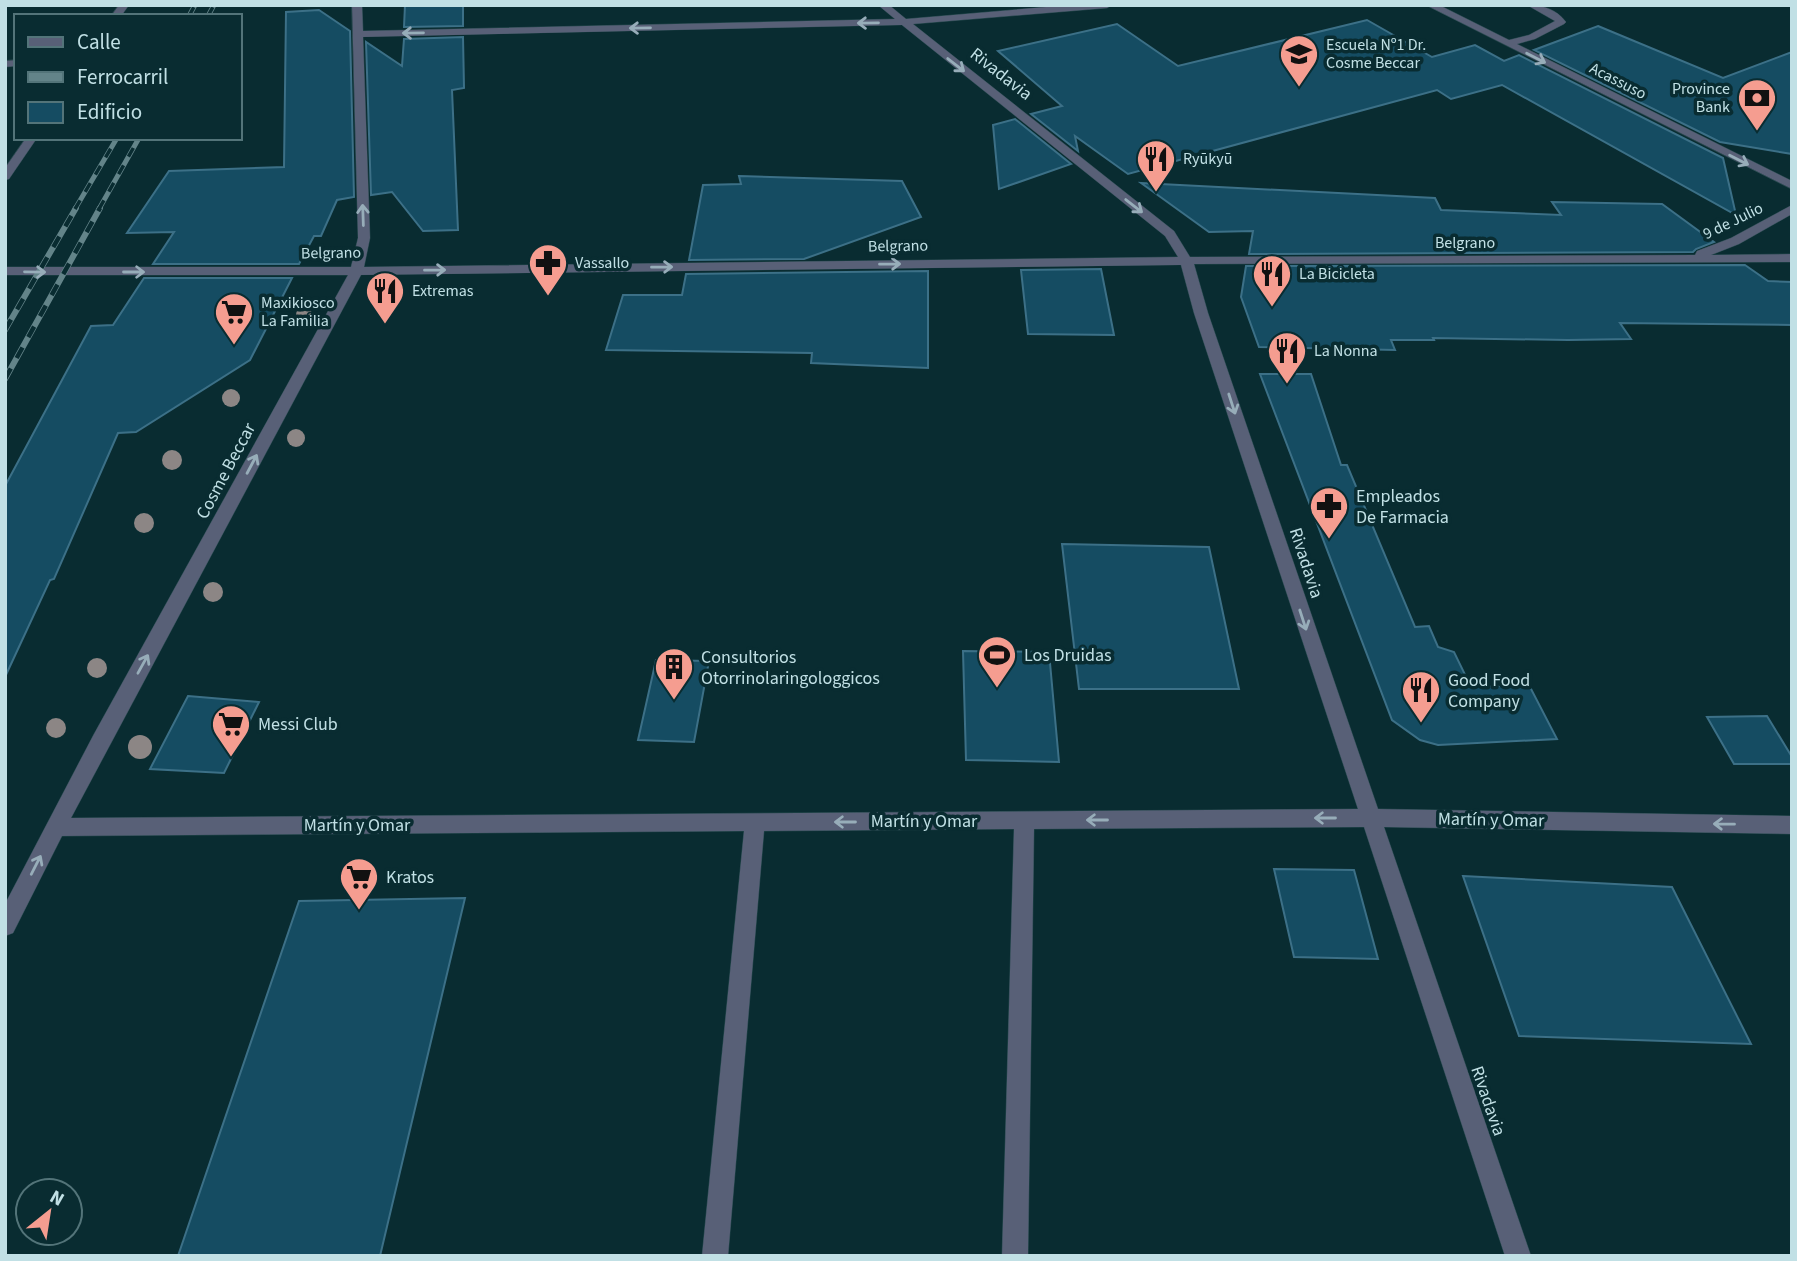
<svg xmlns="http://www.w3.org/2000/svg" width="1797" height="1261" font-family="'Source Sans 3',sans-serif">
<rect width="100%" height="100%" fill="#092c31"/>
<g fill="#154c62" stroke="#3c7087" stroke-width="2">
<polygon points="405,5 463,5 463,26 404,27"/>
<polygon points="319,10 350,31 354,197 337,200 321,236 314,236 299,264 153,264 174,232 127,233 169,171 284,167 286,12"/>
<polygon points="1367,20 1432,57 1475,45 1504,61 1519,55 1723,158 1736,215 1502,85 1451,99 1437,90 1128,174 1075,136 1078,151 1031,114 1062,106 998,51 1117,24 1178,66"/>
<polygon points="1598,26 1723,78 1792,52 1792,154 1720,142 1534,50"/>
<polygon points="463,37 464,88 452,90 458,230 423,231 392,192 371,195 366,42 402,66 404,39"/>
<polygon points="1015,119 1071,164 999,189 993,125"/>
<polygon points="739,176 902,181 921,217 804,259 689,260 703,185 741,184"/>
<polygon points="1141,183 1435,198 1441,210 1561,215 1552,202 1662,204 1714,242 1696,249 1693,252 1249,254 1253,231 1209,232"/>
<polygon points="1745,265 1768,281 1792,282 1792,325 1620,323 1631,339 1568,340 1433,338 1434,340 1391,340 1395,350 1259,347 1241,297 1246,266"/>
<polygon points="1101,269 1114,335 1028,334 1021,270"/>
<polygon points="928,271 928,368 811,363 812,353 606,350 623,295 682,295 686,274"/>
<polygon points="144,278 292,278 250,360 136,432 118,433 54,579 50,580 5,677 5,486 91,326 113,325"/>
<polygon points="1260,374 1311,374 1341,465 1347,465 1415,627 1429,626 1438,647 1454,652 1471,687 1529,685 1557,739 1438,745 1420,740 1392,720"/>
<polygon points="1062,544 1209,547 1239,689 1079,689"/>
<polygon points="963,651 1049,652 1059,762 966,760"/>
<polygon points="656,660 709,661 694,742 638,740"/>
<polygon points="188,696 259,702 224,773 150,769"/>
<polygon points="1767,716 1792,757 1792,764 1734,764 1707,717"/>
<polygon points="1274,869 1354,870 1378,959 1294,957"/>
<polygon points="1463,876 1672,887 1751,1044 1519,1036"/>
<polygon points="465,898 380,1256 178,1256 299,901"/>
</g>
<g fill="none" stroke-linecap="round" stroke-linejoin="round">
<g stroke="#26494e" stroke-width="1">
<g id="minor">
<polygon points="119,5 129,5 121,16 111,16"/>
<path d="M352,5h10l1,26 532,-12 -17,-14h11l17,14 164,-14h42l-5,3 -194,16 261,207 16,26 505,-2 2,-4 34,-13 61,-33v9l-53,30 -28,11 81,-1v8l-598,2 14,49 170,496 414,7v18l-408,-7 147,429h-26l-141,-429 -330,2 -6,427h-26l12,-427 -250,2 -36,425h-26l42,-425 -682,5 -49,97 -8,3v-32l89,-170 254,-459h-343v-8h346l7,-29zM902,25l263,211 13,21 -814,10 6,-29 -7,-201zM1181,265l13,48 164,496 -1287,9 290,-543z"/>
<path d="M1426,5h13l70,35 20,-5 26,-14 -28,-16c16,0 29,4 39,17l-2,2 -29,15 -18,5 275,137v8z"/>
<polygon points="16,60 16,66 5,67 5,61"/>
<polygon points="26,138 37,138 9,179 5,180 5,168"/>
</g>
</g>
<use href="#minor" fill="#586077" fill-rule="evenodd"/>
<g stroke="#638489" stroke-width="5">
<g id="rail-far1">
<polyline points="189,16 195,5"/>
<polyline points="208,16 214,5"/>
<polyline points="75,209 117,138"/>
<polyline points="99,209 139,138"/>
</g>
</g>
<g stroke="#638489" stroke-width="6">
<g id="rail">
<polyline points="5,330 76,208"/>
<polyline points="5,379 100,208"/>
</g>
</g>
<use href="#rail-far1" stroke="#092c31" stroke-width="3.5" stroke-dasharray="10" stroke-linecap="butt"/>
<use href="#rail" stroke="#092c31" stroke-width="4.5" stroke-dasharray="12" stroke-linecap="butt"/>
</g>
<g fill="#8c8685">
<circle cx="304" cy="315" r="8"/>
<circle cx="231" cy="398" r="9"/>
<circle cx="296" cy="438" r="9"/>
<circle cx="172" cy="460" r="10"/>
<circle cx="144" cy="523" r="10"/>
<circle cx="213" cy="592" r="10"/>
<circle cx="97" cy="668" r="10"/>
<circle cx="56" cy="728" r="10"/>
<circle cx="140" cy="747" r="12"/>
</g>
<defs><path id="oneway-shaft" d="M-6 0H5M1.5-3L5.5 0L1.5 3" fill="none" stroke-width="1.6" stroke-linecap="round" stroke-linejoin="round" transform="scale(1.75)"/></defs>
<g stroke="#97adb9">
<use href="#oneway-shaft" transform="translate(868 23) rotate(179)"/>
<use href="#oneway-shaft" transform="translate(640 28) rotate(179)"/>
<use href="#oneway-shaft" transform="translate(413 33) rotate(179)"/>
<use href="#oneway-shaft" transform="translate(1536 58) rotate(27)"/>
<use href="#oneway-shaft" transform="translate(956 65) rotate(38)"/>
<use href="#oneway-shaft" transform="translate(1739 160) rotate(27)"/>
<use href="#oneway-shaft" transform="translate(1134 206) rotate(38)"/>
<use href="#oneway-shaft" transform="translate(363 215) rotate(-92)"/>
<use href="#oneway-shaft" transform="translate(890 264) rotate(-1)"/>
<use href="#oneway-shaft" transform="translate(662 267) rotate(-1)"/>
<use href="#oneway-shaft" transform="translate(435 270) rotate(-1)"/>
<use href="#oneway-shaft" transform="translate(35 272) rotate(1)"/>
<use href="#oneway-shaft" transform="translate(134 272)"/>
<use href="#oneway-shaft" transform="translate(1232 404) rotate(72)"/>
<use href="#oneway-shaft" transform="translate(252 464) rotate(-62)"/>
<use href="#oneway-shaft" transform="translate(1303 620) rotate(72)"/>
<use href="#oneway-shaft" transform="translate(143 664) rotate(-61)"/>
<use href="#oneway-shaft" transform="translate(1325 818) rotate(180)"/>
<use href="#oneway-shaft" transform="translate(1097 820) rotate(180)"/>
<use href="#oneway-shaft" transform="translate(845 822) rotate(180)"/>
<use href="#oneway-shaft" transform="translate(1724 824) rotate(-179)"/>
<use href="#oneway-shaft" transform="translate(36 865) rotate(-63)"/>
</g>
<defs>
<g id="school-pin" transform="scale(2.0125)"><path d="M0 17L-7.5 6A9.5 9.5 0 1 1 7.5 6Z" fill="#f59d90" stroke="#092c31"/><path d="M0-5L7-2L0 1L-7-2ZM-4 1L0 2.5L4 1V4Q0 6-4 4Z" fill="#111"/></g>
<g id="bank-pin" transform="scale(2.0125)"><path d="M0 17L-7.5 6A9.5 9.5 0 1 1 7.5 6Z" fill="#f59d90" stroke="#092c31"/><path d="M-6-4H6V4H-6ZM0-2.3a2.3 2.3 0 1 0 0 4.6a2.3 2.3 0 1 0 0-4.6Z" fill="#111"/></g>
<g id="restaurant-pin" transform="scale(2.0125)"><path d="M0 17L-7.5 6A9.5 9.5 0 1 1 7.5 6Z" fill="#f59d90" stroke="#092c31"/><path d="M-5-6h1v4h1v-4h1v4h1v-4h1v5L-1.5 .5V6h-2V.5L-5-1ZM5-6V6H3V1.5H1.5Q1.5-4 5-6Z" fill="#111"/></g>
<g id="pharmacy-pin" transform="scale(2.0125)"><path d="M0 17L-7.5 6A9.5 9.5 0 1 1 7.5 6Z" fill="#f59d90" stroke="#092c31"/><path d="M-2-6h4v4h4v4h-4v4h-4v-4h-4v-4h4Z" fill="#111"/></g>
<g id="supermarket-pin" transform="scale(2.0125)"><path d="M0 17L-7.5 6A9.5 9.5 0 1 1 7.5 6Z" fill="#f59d90" stroke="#092c31"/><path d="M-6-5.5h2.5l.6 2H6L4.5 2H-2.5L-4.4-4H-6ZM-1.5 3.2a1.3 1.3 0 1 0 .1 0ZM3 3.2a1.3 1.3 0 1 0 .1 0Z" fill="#111"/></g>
<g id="stadium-pin" transform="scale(2.0125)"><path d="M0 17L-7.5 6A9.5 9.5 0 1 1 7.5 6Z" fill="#f59d90" stroke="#092c31"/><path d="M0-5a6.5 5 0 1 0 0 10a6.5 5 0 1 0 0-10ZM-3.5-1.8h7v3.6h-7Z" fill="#111"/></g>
<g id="building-pin" transform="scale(2.0125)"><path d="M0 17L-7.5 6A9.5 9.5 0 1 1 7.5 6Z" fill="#f59d90" stroke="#092c31"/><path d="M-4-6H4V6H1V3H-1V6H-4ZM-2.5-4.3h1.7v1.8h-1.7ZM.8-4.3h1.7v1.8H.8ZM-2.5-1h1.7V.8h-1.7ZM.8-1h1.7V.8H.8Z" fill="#111"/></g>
</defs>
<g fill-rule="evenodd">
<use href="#school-pin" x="1299" y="54"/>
<use href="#bank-pin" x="1757" y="98"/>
<use href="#restaurant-pin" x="1156" y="159"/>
<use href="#pharmacy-pin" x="548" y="263"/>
<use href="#restaurant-pin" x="1272" y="274"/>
<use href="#restaurant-pin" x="385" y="291"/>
<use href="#supermarket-pin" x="234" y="312"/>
<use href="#restaurant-pin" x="1287" y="351"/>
<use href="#pharmacy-pin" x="1329" y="506"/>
<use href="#stadium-pin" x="997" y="655"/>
<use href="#building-pin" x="674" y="667"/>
<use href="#restaurant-pin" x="1421" y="690"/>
<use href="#supermarket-pin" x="231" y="724"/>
<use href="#supermarket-pin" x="359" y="877"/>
</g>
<g text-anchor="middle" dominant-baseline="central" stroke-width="7" stroke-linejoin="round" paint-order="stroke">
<g font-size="16" fill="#c1e0e5" stroke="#092c31" text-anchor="start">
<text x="1326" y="45">Escuela Nº1 Dr.<tspan x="1326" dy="18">Cosme Beccar</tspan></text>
<text x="1730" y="89" text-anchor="end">Province<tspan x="1730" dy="18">Bank</tspan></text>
<text x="1183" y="159">Ryūkyū</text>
<text x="575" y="263">Vassallo</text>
<text x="1299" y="274">La Bicicleta</text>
<text x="412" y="291">Extremas</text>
<text x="261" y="303">Maxikiosco<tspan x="261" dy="18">La Familia</tspan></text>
<text x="1314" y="351">La Nonna</text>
</g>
<g font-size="16" fill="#c1e0e5" stroke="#092c31">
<text transform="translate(1618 81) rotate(27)">Acassuso</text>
<text transform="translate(1733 221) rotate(-26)">9 de Julio</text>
<text x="1465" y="243">Belgrano</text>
<text transform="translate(898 246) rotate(-1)">Belgrano</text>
<text transform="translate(331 253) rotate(-1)">Belgrano</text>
</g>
<g font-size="18" fill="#c1e0e5" stroke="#092c31">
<text transform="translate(1001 74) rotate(38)">Rivadavia</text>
<text transform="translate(226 471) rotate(-62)">Cosme Beccar</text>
<text transform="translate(1306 563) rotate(72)">Rivadavia</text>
<text transform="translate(1491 820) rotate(1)">Martín y Omar</text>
<text x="924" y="821">Martín y Omar</text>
<text x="357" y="825">Martín y Omar</text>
<text transform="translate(1488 1101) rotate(71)">Rivadavia</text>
</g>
<g font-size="18" fill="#c1e0e5" stroke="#092c31" text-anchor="start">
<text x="1356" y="496">Empleados<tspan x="1356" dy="21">De Farmacia</tspan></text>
<text x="1024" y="655">Los Druidas</text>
<text x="701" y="657">Consultorios<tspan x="701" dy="21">Otorrinolaringologgicos</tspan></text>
<text x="1448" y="680">Good Food<tspan x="1448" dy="21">Company</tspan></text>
<text x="258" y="724">Messi Club</text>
<text x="386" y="877">Kratos</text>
</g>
</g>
<rect width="1797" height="1261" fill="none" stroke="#c1e0e5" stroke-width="14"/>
<rect x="14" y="14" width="228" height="126" fill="#092c31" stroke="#537479" stroke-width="2"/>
<rect x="28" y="37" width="35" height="10" fill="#586077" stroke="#537479" stroke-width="2"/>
<text x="77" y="49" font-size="21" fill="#c1e0e5">Calle</text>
<rect x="28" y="72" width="35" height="10" fill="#638489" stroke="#537479" stroke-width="2"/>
<text x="77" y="84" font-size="21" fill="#c1e0e5">Ferrocarril</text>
<rect x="28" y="102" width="35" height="21" fill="#154c62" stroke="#537479" stroke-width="2"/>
<text x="77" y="119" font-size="21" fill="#c1e0e5">Edificio</text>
<g transform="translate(49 1212) rotate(30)"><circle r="33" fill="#092c31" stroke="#537479" stroke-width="2"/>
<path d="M0-5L12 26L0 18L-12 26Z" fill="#f59d90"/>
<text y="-10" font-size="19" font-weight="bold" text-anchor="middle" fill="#c1e0e5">N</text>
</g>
</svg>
